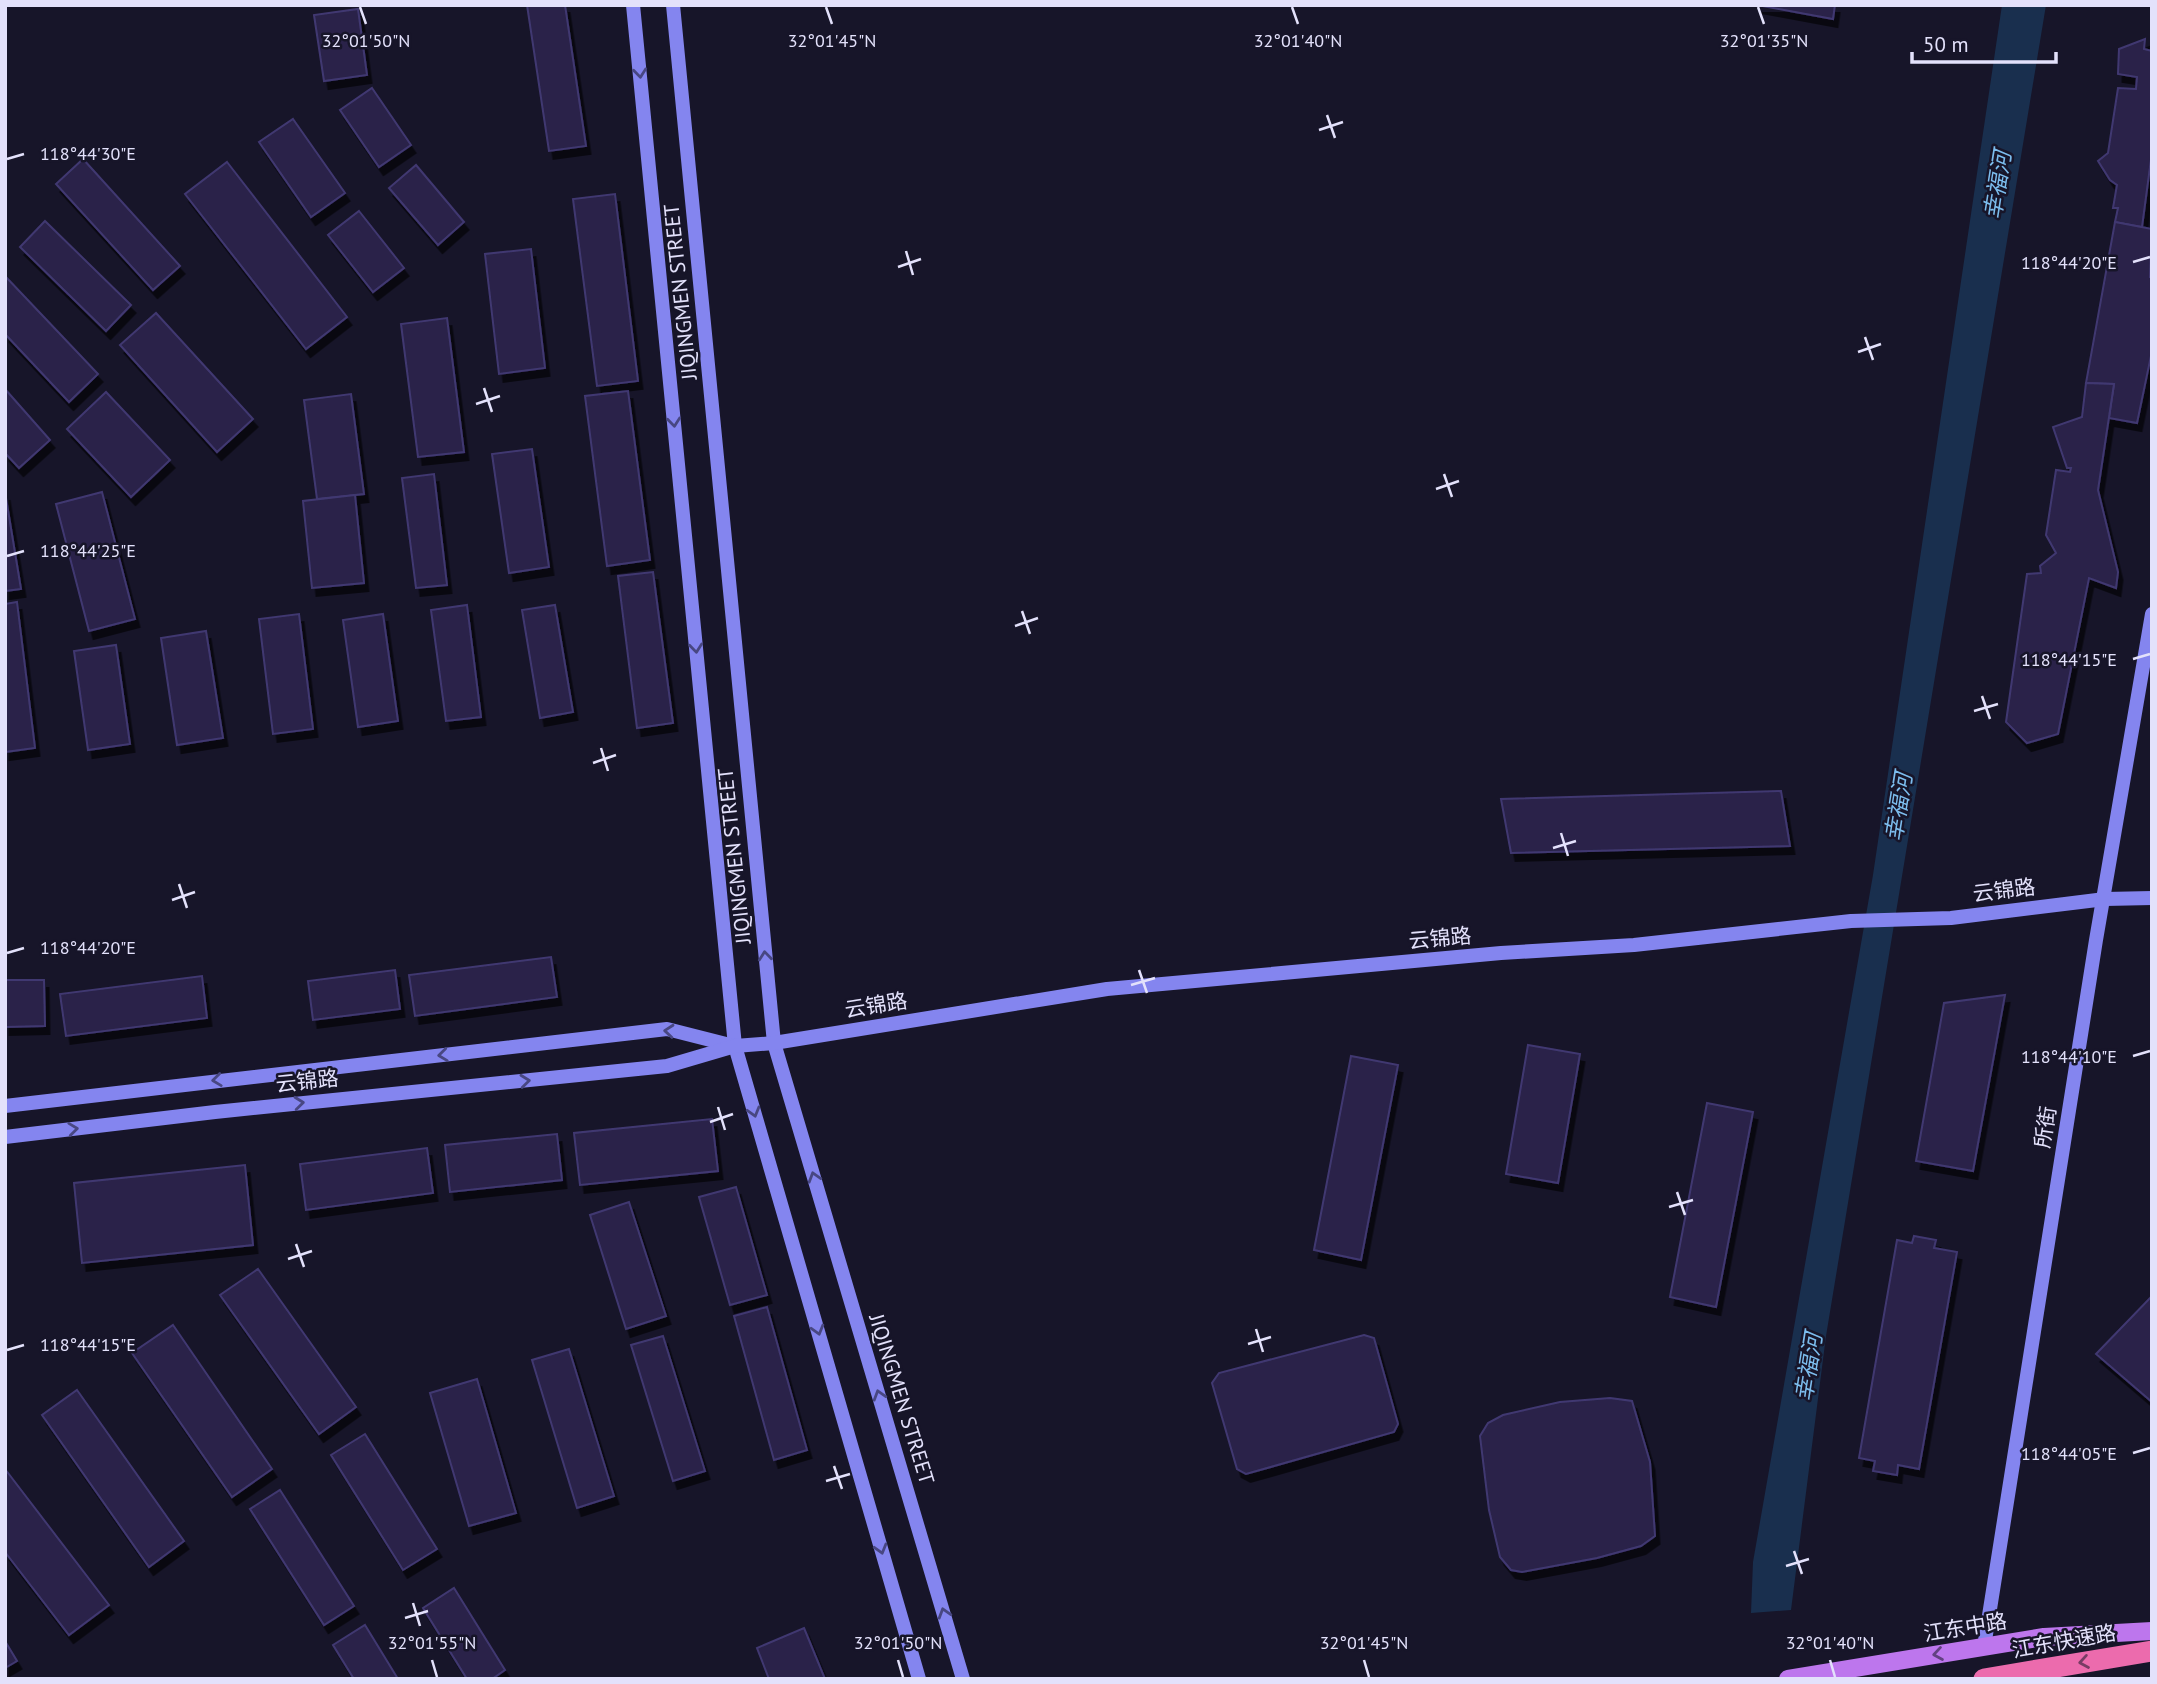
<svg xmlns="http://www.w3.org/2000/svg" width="2157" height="1684" font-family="'PT Sans','Noto Sans SC',sans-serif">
<defs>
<filter id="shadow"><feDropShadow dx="4.5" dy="8" stdDeviation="0" flood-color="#0009"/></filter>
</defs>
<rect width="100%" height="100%" fill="#171529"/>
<polygon fill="#192f4e" points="2002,5 2046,5 1826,1336 1791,1610 1751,1613 1753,1562 1873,875"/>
<g fill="#292348" stroke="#413871" stroke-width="2" filter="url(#shadow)">
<polygon points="527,5 565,5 586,146 549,151"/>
<polygon points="1757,5 1835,5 1833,19"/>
<polygon points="358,9 367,75 324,81 314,15"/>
<polygon points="2145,39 2144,49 2152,51 2152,152 2142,227 2115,222 2118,208 2113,208 2117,185 2110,180 2098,161 2108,153 2118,88 2136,89 2137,77 2118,74 2119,49"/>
<polygon points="372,88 411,145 379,167 340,110"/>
<polygon points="293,119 345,193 311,217 259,142"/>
<polygon points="83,159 180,266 153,290 56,184"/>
<polygon points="227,162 347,317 306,349 185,194"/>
<polygon points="416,165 464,222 438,245 389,188"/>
<polygon points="615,194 638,381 597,386 573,199"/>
<polygon points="359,211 404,268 373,292 328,235"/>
<polygon points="45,221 131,305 106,331 20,247"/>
<polygon points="2115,222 2152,229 2150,277 2152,277 2152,351 2137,423 2109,418 2114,384 2086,383"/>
<polygon points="531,249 545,368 499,374 485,254"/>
<polygon points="5,276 98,374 69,402 5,334"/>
<polygon points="156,313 253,419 217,452 120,345"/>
<polygon points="447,318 464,452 418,457 401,324"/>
<polygon points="2086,383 2114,384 2098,490 2118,572 2116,588 2089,578 2058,734 2027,743 2006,722 2027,574 2041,573 2040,566 2056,553 2046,535 2056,470 2070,472 2071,468 2067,468 2053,427 2082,417"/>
<polygon points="5,389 50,440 19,468 5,453"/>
<polygon points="628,391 650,560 607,566 585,396"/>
<polygon points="106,392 170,460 131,497 67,429"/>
<polygon points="351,394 364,494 317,499 304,400"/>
<polygon points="532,449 549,567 509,573 492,454"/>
<polygon points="434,474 447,585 416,588 402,478"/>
<polygon points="5,492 21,589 5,591"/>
<polygon points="102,492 135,619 89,631 56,504"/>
<polygon points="355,495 364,583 312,588 303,501"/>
<polygon points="653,572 673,723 637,728 618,576"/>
<polygon points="17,602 35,748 5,752 5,604"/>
<polygon points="467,605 481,717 446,721 431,610"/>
<polygon points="555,605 573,712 540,718 522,610"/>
<polygon points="299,614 313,729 273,734 259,619"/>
<polygon points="383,614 398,721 358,727 343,620"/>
<polygon points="206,631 223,738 177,745 161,638"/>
<polygon points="116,645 130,744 88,750 74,651"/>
<polygon points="1781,791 1790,846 1511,853 1501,799"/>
<polygon points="551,957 557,997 415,1016 409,975"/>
<polygon points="395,970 400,1009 313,1020 308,981"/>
<polygon points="202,976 207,1018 66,1036 60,994"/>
<polygon points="5,980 44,980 45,1026 5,1027"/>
<polygon points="2005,995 1973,1171 1916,1161 1944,1003"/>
<polygon points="1528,1045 1580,1054 1558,1183 1506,1174"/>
<polygon points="1351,1056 1398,1065 1361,1260 1314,1250"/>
<polygon points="1707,1103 1753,1112 1716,1307 1670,1297"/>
<polygon points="712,1119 718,1171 580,1185 574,1133"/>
<polygon points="557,1134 562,1180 450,1192 445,1145"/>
<polygon points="427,1148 433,1193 306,1210 300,1164"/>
<polygon points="245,1165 253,1245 82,1263 74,1183"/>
<polygon points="736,1187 767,1295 730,1305 699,1197"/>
<polygon points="629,1202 666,1316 626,1329 590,1215"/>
<polygon points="1914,1236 1936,1240 1934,1248 1957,1252 1919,1469 1898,1465 1897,1475 1873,1471 1875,1461 1859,1458 1897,1240 1912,1243"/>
<polygon points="258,1269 356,1407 319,1434 220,1295"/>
<polygon points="2152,1296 2152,1402 2096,1354"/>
<polygon points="767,1307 807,1450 774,1460 734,1316"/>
<polygon points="173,1325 272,1469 232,1497 132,1353"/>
<polygon points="1364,1335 1374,1338 1398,1424 1394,1432 1246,1474 1237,1469 1212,1383 1219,1373"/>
<polygon points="663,1336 705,1471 673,1481 631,1345"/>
<polygon points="569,1349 614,1496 577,1508 532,1360"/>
<polygon points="477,1379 516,1513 469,1526 430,1393"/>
<polygon points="77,1390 184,1541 149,1567 42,1415"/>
<polygon points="1610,1398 1632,1401 1650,1462 1655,1536 1641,1546 1597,1558 1522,1572 1511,1570 1500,1557 1489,1510 1480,1436 1488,1423 1503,1415 1560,1402"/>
<polygon points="365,1434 437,1549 403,1570 331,1455"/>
<polygon points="5,1469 109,1605 69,1635 5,1552"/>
<polygon points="280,1490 354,1606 324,1625 250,1509"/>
<polygon points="454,1588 505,1670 492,1679 467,1679 423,1608"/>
<polygon points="365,1625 398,1679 354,1679 333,1645"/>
<polygon points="804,1628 825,1679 769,1679 757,1648"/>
<polygon points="5,1641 17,1661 5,1668"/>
</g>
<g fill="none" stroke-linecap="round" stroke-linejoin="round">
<g stroke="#8485ef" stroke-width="14">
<polyline points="633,5 735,1046 919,1679"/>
<polyline points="673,5 774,1043 963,1679"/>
<polyline points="5,1106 667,1029 734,1046"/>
<polyline points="5,1137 215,1112 667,1066 735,1046 774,1043 1107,989 1501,953 1634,945 1851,921 1951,918 2105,899 2152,898"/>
<polyline points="1984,1647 2096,940 2152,614"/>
</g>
<polyline stroke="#bd76ed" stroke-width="18" points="1788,1679 2044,1637 2152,1631"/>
<polyline stroke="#ec6bad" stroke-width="21" points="1984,1679 2152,1651"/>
</g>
<defs><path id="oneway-chevron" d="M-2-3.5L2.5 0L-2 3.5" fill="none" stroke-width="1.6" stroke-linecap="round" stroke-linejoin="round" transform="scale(1.75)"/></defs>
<g stroke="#484782">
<use href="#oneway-chevron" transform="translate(640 73) rotate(84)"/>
<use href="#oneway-chevron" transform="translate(674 422) rotate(84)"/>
<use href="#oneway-chevron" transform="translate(696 648) rotate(84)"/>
<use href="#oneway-chevron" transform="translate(765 956) rotate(-96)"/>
<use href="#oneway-chevron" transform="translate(669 1031) rotate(-175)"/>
<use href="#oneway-chevron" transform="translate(443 1055) rotate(173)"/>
<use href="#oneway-chevron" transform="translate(217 1080) rotate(173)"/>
<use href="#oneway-chevron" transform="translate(525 1081) rotate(-6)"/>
<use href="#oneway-chevron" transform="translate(299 1103) rotate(-6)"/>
<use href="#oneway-chevron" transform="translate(754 1112) rotate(74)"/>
<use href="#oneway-chevron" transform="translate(73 1129) rotate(-7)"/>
<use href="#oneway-chevron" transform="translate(814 1177) rotate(-107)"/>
<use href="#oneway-chevron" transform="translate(818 1330) rotate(74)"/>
<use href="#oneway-chevron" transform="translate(879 1395) rotate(-107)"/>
<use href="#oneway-chevron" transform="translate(881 1549) rotate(74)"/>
<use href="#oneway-chevron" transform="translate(944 1613) rotate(-107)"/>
</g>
<use stroke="#624181" href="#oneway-chevron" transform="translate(1938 1654) rotate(171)"/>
<use stroke="#773c64" href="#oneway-chevron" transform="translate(2084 1662) rotate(170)"/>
<path fill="none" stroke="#e3e1fb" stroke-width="2.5" d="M360,7l6,17M826,7l6,17M1292,7l6,17M1758,7l6,17M1327,115l8,23M1319,130l24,-8M7,159l17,-5M906,251l7,24M2133,262l17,-5M898,267l23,-8M1865,337l8,23M1858,352l23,-8M484,388l8,24M476,404l24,-8M1444,474l8,23M1436,489l23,-8M7,556l17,-5M1022,611l8,23M1015,626l23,-8M2133,659l17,-5M1982,696l8,23M1974,711l24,-7M601,748l7,23M593,763l23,-8M1561,833l7,23M1553,848l23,-7M179,884l8,24M172,900l23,-8M7,953l17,-5M1139,970l8,23M1131,985l24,-7M2133,1056l17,-5M718,1107l7,23M710,1122l23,-8M1677,1192l8,23M1669,1207l24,-7M296,1244l8,23M288,1259l24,-8M1256,1329l7,23M1248,1344l23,-7M7,1350l17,-5M2133,1453l17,-5M834,1466l8,23M826,1481l24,-7M1794,1551l8,23M1786,1566l23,-7M413,1603l7,23M405,1618l23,-7M432,1660l5,17M898,1660l5,17M1364,1660l5,17M1830,1660l5,17"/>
<g text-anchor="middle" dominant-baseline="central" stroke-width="5" stroke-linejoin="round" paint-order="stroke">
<g font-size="21" fill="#e3e1fb" stroke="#171529">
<text transform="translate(680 292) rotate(-96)">JIQINGMEN STREET</text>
<text transform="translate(734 856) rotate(-96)">JIQINGMEN STREET</text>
<text transform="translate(2004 890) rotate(-7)">云锦路</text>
<text transform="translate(1440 938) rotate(-5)">云锦路</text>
<text transform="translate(876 1005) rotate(-9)">云锦路</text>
<text transform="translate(307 1081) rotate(-6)">云锦路</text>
<text transform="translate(2045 1127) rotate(-81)">所街</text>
<text transform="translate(902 1399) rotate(73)">JIQINGMEN STREET</text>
<text transform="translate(1965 1627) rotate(-9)">江东中路</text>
<text transform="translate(2064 1641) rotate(-10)">江东快速路</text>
</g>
<g font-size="23" font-style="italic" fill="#7cbdee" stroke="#171529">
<text transform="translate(1997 185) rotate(-81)">幸福河</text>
<text transform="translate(1898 807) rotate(-81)">幸福河</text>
<text transform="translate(1808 1367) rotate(-81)">幸福河</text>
</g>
</g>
<g font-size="18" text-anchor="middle" fill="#e3e1fb" stroke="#171529" stroke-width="5" stroke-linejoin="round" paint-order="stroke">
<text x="366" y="47">32°01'50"N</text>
<text x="832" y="47">32°01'45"N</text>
<text x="1298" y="47">32°01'40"N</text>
<text x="1764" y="47">32°01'35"N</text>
<text x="88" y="160">118°44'30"E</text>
<text x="2069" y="269">118°44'20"E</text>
<text x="88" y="557">118°44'25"E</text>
<text x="2069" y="666">118°44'15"E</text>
<text x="88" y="954">118°44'20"E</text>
<text x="2069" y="1063">118°44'10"E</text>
<text x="88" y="1351">118°44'15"E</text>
<text x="2069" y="1460">118°44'05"E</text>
<text x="432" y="1649">32°01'55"N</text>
<text x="898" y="1649">32°01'50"N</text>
<text x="1364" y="1649">32°01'45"N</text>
<text x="1830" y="1649">32°01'40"N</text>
</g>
<rect width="2157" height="1684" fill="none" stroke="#e3e1fb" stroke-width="14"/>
<path d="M1912 52v10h144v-10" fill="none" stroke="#e3e1fb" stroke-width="3.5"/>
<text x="1923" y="52" font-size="21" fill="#e3e1fb" stroke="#171529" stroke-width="5" paint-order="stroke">50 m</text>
</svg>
